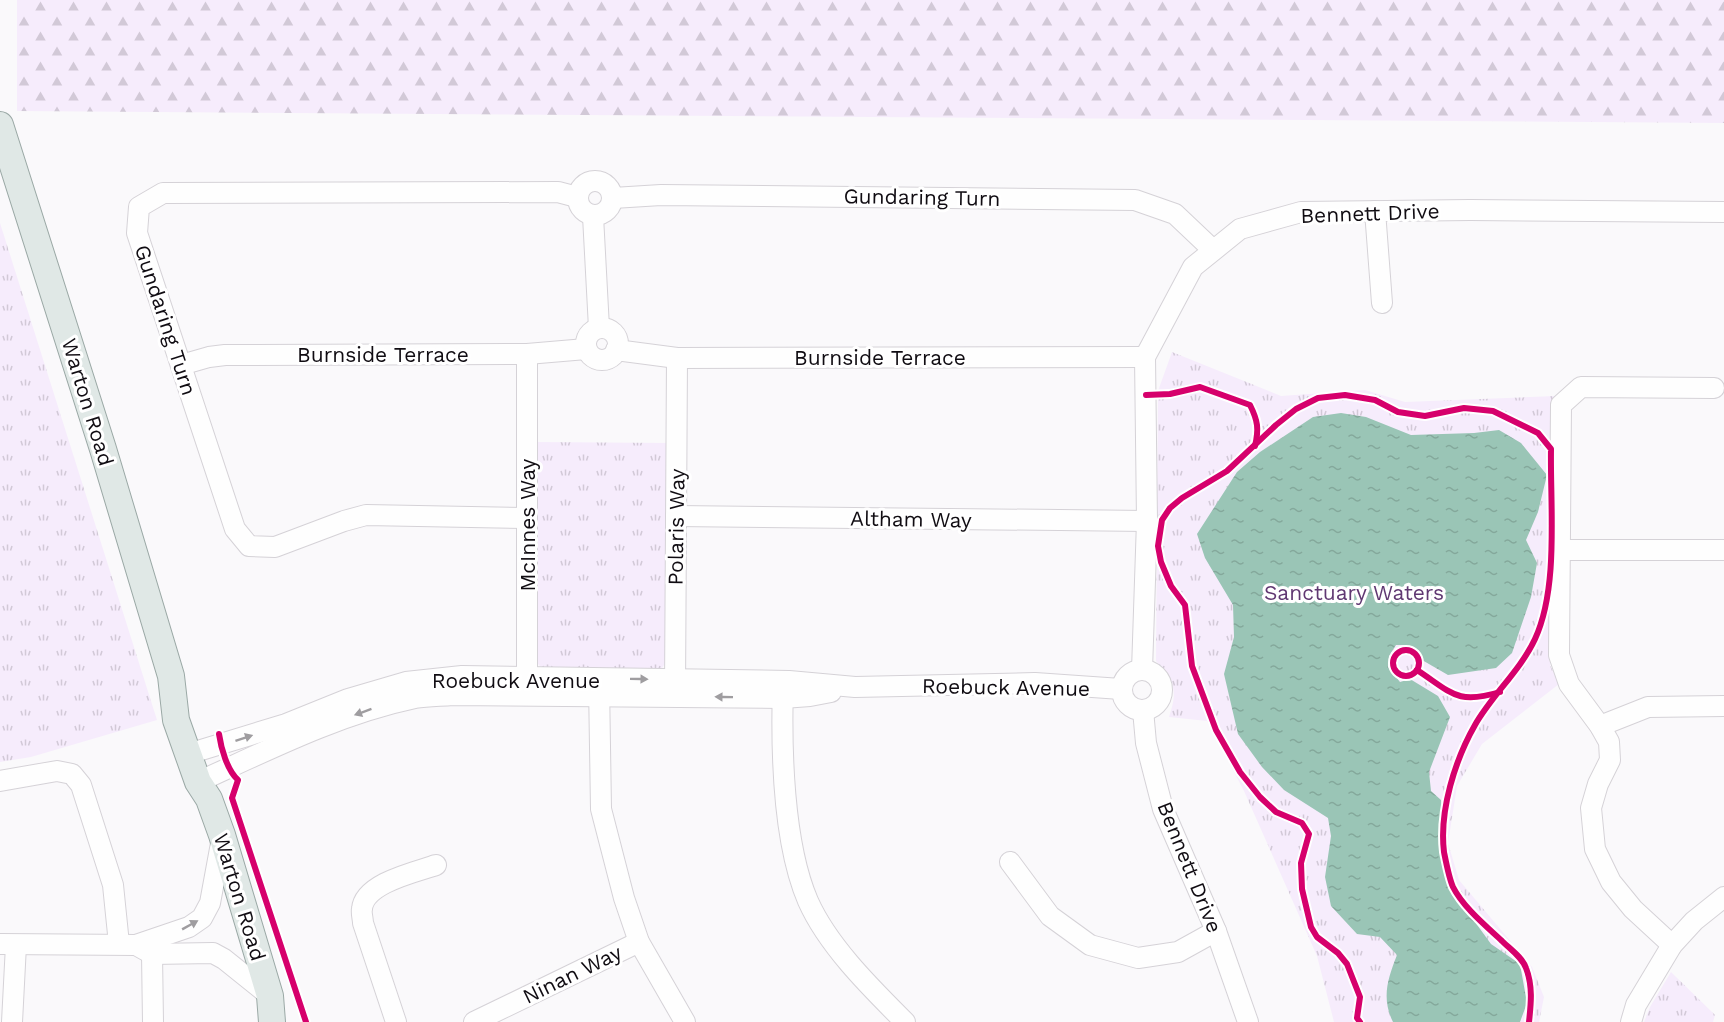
<svg xmlns="http://www.w3.org/2000/svg" width="1724" height="1022" font-family="'Work Sans',sans-serif">
<defs>
<pattern id="grass-tufts" width="24" height="20" patternUnits="userSpaceOnUse" patternTransform="scale(1.5)"><rect width="24" height="20" fill="#f6ecfc"/><path d="M3 7l-1-3M5 7V3M7 7l1-3M15 17l-1-3M17 17v-4M19 17l1-3" fill="none" stroke="#d2c9d7"/></pattern>
<pattern id="forest-firs" width="22" height="20" patternUnits="userSpaceOnUse" patternTransform="scale(1.5)"><rect width="22" height="20" fill="#f6ecfc"/><path d="M5 1l3.5 6h-7zM16 11l3.5 6h-7z" fill="#d2c9d7"/></pattern>
<pattern id="water-ripples" width="26" height="14" patternUnits="userSpaceOnUse" patternTransform="scale(1.5)"><rect width="26" height="14" fill="#9ac5b6"/><path d="M2 4q2-2 4 0t4 0M15 11q2-2 4 0t4 0" fill="none" stroke="#84a89b"/></pattern>
</defs>
<rect width="100%" height="100%" fill="#faf9fb"/>
<g fill="url(#grass-tufts)">
<polygon points="0,223 157,720 31,757 0,762"/>
<path d="M1172,352l109,44 84,-6 40,12 150,-6 -5,269 9,19 -77,60 -25,42 -9,57 11,37 73,87 12,30 -5,25h-205l-17,-66 -73,-165 -37,-70 -38,-4c9,-27 6,-34 -13,-56l2,-270z"/>
<polygon points="534,442 671,443 670,547 666,551 665,590 670,597 670,656 662,668 651,673 544,670 536,662 533,594 538,590 537,549 534,546"/>
<polygon points="1671,972 1715,1015 1713,1022 1644,1022 1650,1007"/>
</g>
<polygon fill="url(#forest-firs)" points="17,0 1724,0 1724,123 17,111"/>
<path fill="url(#water-ripples)" d="M1341,413l25,4 45,18 63,-2 25,-3 22,13 26,32 -9,37 -12,28 11,23 -6,34 -19,56 -16,15 -48,7 -26,-15 -3,-8 -15,-7h-8l-7,11 -1,11 12,15 10,-3 28,17 12,21 -21,55 2,19 10,9 3,25 -2,25 8,34 17,27 24,33 29,20 7,39 -7,19h-127c-12,-24 -5,-44 4,-67l-17,-18 -23,-3 -26,-28 -6,-29 6,-41 -3,-18 -44,-28 -22,-23 -24,-33 -14,-60 10,-37 -1,-32 -28,-47 -8,-24 40,-62 23,-20 53,-35z"/>
<g fill="none" stroke-linecap="round" stroke-linejoin="round">
<g stroke="#d5d2d7" stroke-width="22">
<g id="minor">
<circle cx="595" cy="198" r="17"/>
<polyline points="613,198 661,195 1135,200 1175,214 1213,250"/>
<polyline points="1375,211 1382,303"/>
<polyline points="593,216 599,328"/>
<circle cx="602" cy="344" r="16"/>
<polyline points="616,350 677,358 1145,357"/>
<polyline points="527,354 527,690"/>
<polyline points="181,365 209,357 225,355 527,354 586,349"/>
<polyline points="676,516 1147,521"/>
<polyline points="526,518 366,515 344,521 275,547 249,546 235,529 137,233 139,207 163,193 558,192 577,197"/>
<polyline points="1560,550 1724,550"/>
<circle cx="1142" cy="690" r="20"/>
<polyline points="1142,670 1147,521 1145,357 1193,267 1240,229 1301,212 1470,210 1724,212"/>
<polyline points="599,684 601,809 624,898 639,942 685,1022"/>
<path d="M783,684c-2,64 0,159 25,217 20,45 63,87 97,121"/>
<polyline points="675,691 677,358"/>
<polyline points="1143,710 1146,743 1163,809 1216,931 1248,1022"/>
<polyline points="1600,726 1648,707 1724,706"/>
<polyline points="188,754 286,724 348,699 406,682 462,676 789,681 855,687 1035,683 1121,689"/>
<polyline points="0,781 57,771 72,774 81,785 113,885 119,944"/>
<path d="M198,782c70,-32 141,-68 217,-84 12,-2 25,-2 37,-3l331,3 27,-2 21,-4"/>
<polyline points="1010,862 1050,916 1090,945 1138,958 1178,952 1216,931"/>
<polyline points="0,944 136,945 189,927 202,918 210,903 222,838"/>
<polyline points="136,945 152,954 213,953 224,959 270,996"/>
<polyline points="1672,945 1633,909 1611,882 1595,849 1591,808 1598,784 1610,760 1609,742 1600,726 1569,684 1559,655 1561,405 1581,387 1714,388"/>
<polyline points="152,954 153,1022"/>
<polyline points="12,1022 16,945"/>
<path d="M396,1022l-33,-99c0,-4 -2,-10 -1,-14 2,-26 54,-37 74,-44"/>
<polyline points="474,1022 639,942"/>
<polyline points="1631,1022 1636,1005 1672,945 1694,921 1724,897"/>
</g>
</g>
<g stroke="#9aa8a5" stroke-width="28">
<polyline id="major" points="0,125 103,449 171,676 176,720 198,782 209,799 222,835 270,996 272,1022"/>
</g>
<use href="#minor" stroke="#fefefe" stroke-width="20"/>
<use href="#major" stroke="#e0e8e6" stroke-width="26"/>
<g stroke="#fff" stroke-width="10">
<g id="cycleway">
<path d="M1146,395l24,-1 30,-7 50,18c8,16 9,24 5,41"/>
<circle cx="1406" cy="663" r="13"/>
<path d="M1417,670c35,23 40,35 83,22"/>
<path d="M219,734c2,14 8,36 19,46l-6,18 74,224"/>
<path d="M1360,1022l-3,-4 3,-21 -13,-33 -9,-11 -21,-16 -6,-10 -9,-38 -1,-26 8,-29 -7,-11 -26,-11 -16,-15 -20,-25 -24,-42 -24,-64 -7,-61 -14,-19 -10,-24 -3,-16 4,-26 8,-12 12,-10 45,-27 49,-46 20,-16 22,-11 27,-3 30,5 23,12 27,4 39,-8 29,3 45,22 13,16c-1,58 8,138 -16,190 -15,32 -43,56 -60,86 -20,35 -36,86 -31,127 2,10 5,26 9,35 10,20 33,39 49,54 8,8 20,16 24,27 7,18 5,36 3,54"/>
</g>
</g>
<use href="#cycleway" stroke="#d6006c" stroke-width="6"/>
</g>
<defs><path id="oneway-solid" d="M-6-.8H1V-3.2L6.5 0L1 3.2V.8H-6Z" transform="scale(1.5)"/></defs>
<g fill="#9f9da0">
<use href="#oneway-solid" transform="translate(639 679) rotate(1)"/>
<use href="#oneway-solid" transform="translate(724 697) rotate(-179)"/>
<use href="#oneway-solid" transform="translate(363 712) rotate(160)"/>
<use href="#oneway-solid" transform="translate(244 738) rotate(-18)"/>
<use href="#oneway-solid" transform="translate(190 925) rotate(-29)"/>
</g>
<g text-anchor="middle" dominant-baseline="central" stroke-width="6" stroke-linejoin="round" paint-order="stroke">
<g font-size="21" fill="#100c12" stroke="#fff">
<text transform="translate(922 197) rotate(1)">Gundaring Turn</text>
<text transform="translate(1370 213) rotate(-2)">Bennett Drive</text>
<text transform="translate(166 320) rotate(72)">Gundaring Turn</text>
<text x="383" y="354">Burnside Terrace</text>
<text x="880" y="357">Burnside Terrace</text>
<text transform="translate(88 402) rotate(73)">Warton Road</text>
<text transform="translate(911 519) rotate(1)">Altham Way</text>
<text transform="translate(527 525) rotate(-90)">McInnes Way</text>
<text transform="translate(676 527) rotate(-89)">Polaris Way</text>
<text x="516" y="680">Roebuck Avenue</text>
<text transform="translate(1006 687) rotate(1)">Roebuck Avenue</text>
<text transform="translate(1190 867) rotate(68)">Bennett Drive</text>
<text transform="translate(240 897) rotate(73)">Warton Road</text>
<text transform="translate(572 974) rotate(-26)">Ninan Way</text>
</g>
<g font-size="21" fill="#603872" stroke="#fff">
<text x="1354" y="592">Sanctuary Waters</text>
</g>
</g>
</svg>
